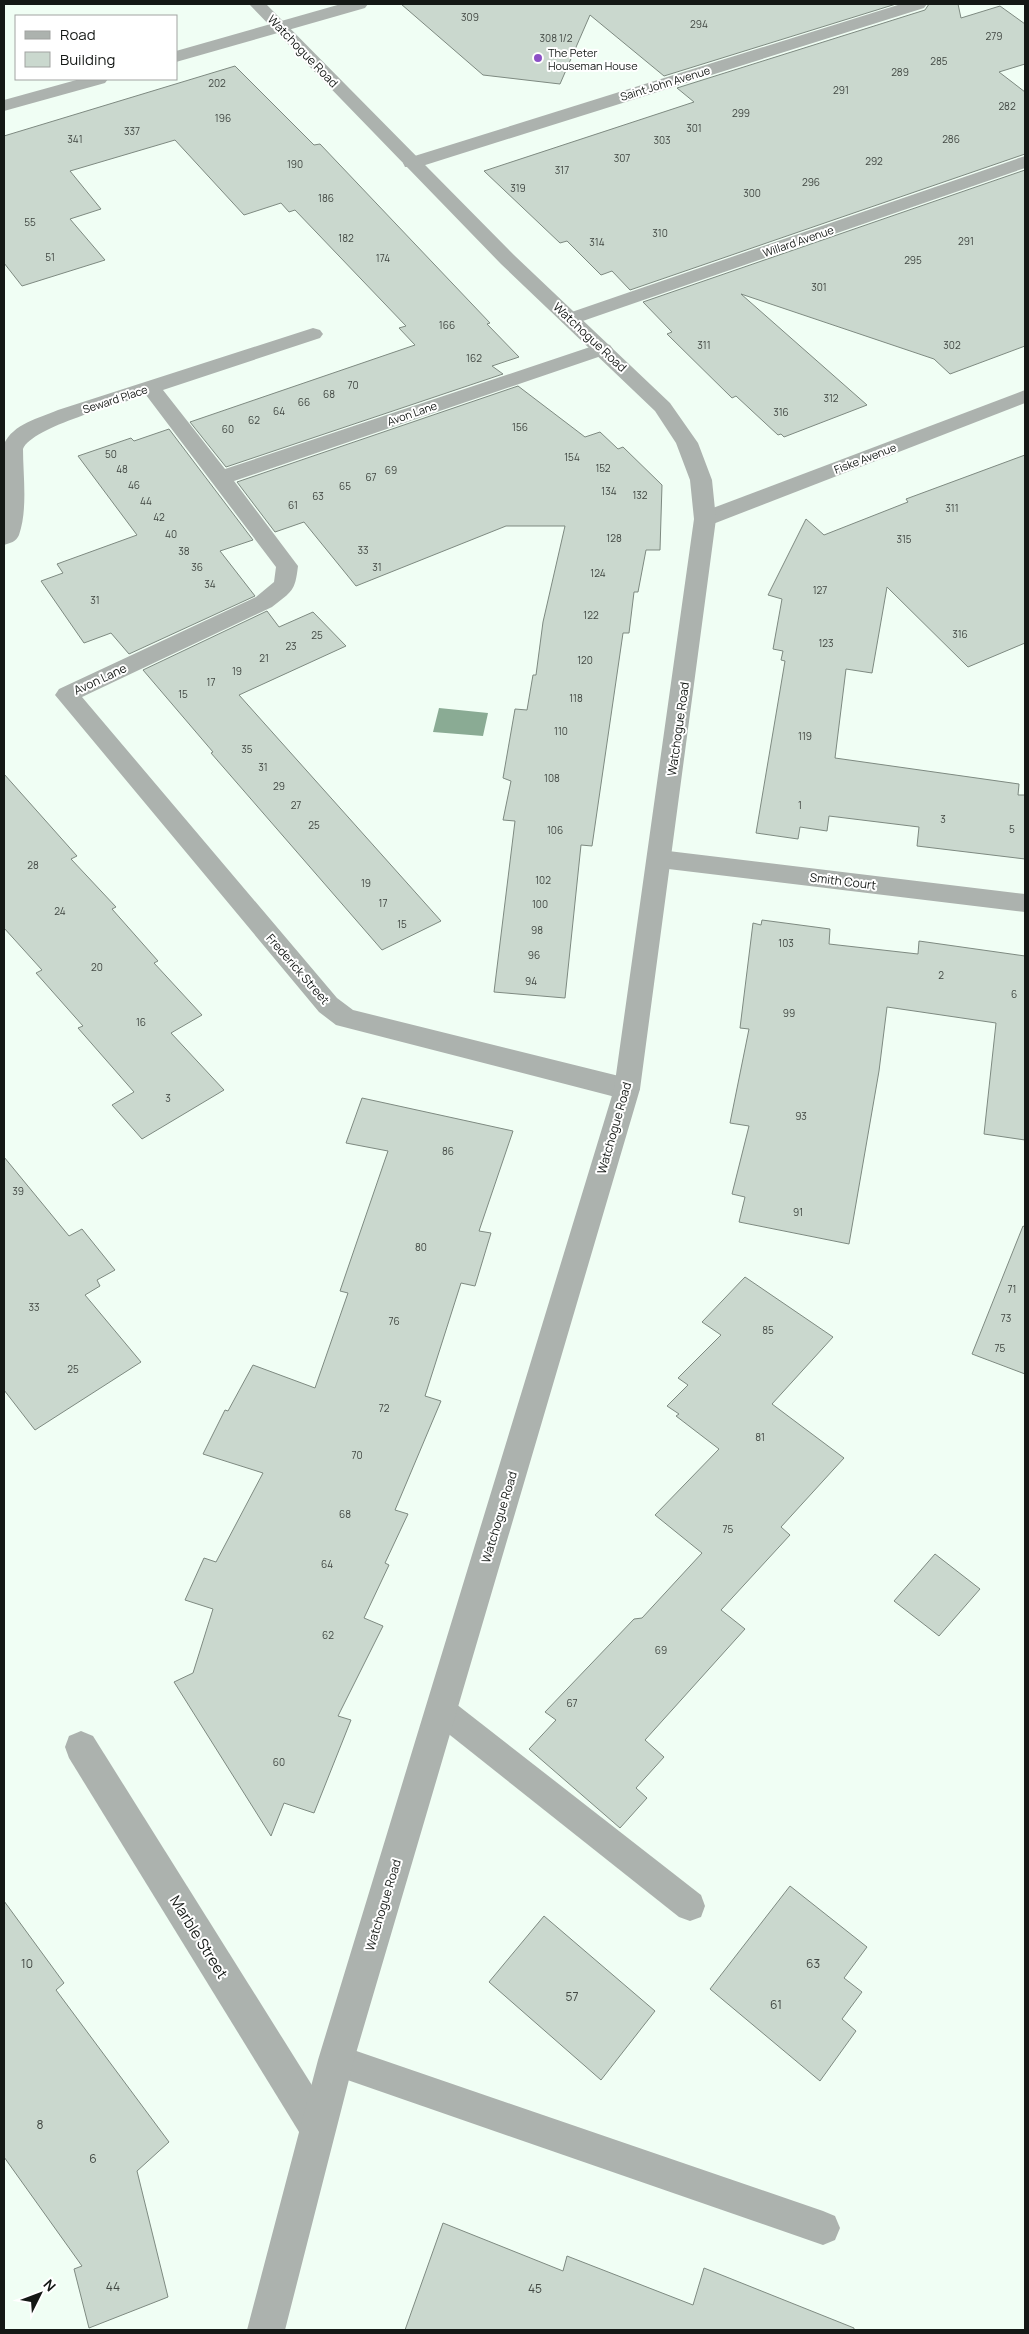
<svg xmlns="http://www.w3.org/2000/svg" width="1029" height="2334" font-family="Manrope,sans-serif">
<rect width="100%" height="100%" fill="#f0fef4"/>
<polygon fill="#8aab94" points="439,708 488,713 483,736 433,732"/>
<g fill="#cad8ce" stroke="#7e8a81">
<polygon points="401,4 896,4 664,76 590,15 560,84 483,75"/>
<polygon points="929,4 958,4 961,18 1000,6 1025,24 1025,64 999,72 1025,92 1025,154 630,290 612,271 601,275 567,241 560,243 484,171 694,102 677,88 925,10"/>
<polygon points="235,66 314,145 320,144 490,323 487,324 519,357 492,366 503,374 226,467 190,422 415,345 399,328 406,326 295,210 289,212 281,203 244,215 175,140 70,171 101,209 70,219 105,260 22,286 4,263 4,136"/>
<polygon points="1025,170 1025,346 950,374 934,359 741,294 867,405 784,437 781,434 778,435 736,396 732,398 667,334 672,332 643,302"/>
<polygon points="518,386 585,437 600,432 618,449 623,447 662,485 660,550 646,550 638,592 634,592 629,633 623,633 592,846 581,845 565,998 494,992 515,821 503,820 511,781 503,778 515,709 527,710 533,675 536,675 543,622 565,526 506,526 356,586 304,522 275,532 237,482"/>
<polygon points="169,429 253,540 220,551 255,596 129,654 111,633 84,643 41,581 63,573 57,564 137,535 78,456 131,438 134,441"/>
<polygon points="1025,455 1025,643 968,667 887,587 872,673 846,669 835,758 1019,784 1018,795 1025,795 1025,859 917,846 919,827 829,816 827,831 800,827 798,839 756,833 785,661 781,660 783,651 773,649 782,599 768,595 806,519 824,535 908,502 906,499"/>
<polygon points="267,611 279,627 313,612 346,646 239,695 441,921 382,950 211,753 213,752 143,670"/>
<polygon points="4,774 77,856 71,859 116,907 112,909 158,961 154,963 202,1015 171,1033 224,1090 142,1139 112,1105 134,1092 78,1028 83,1026 36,973 42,970 4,928"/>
<polygon points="762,920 830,929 829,944 918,954 919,941 1025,956 1025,1140 984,1134 996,1023 887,1007 879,1071 849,1244 739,1222 745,1197 732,1194 749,1126 730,1123 749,1029 740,1028 753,923 761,925"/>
<polygon points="362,1098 513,1131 479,1231 491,1233 475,1286 461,1283 425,1396 441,1401 395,1510 408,1514 385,1563 389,1565 364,1618 383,1626 338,1716 351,1720 314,1813 284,1803 271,1836 174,1682 193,1673 213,1609 185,1600 204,1558 216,1562 263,1473 203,1454 225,1410 228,1411 253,1365 315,1388 348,1293 340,1291 388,1151 346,1143"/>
<polygon points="4,1157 69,1236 82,1229 115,1270 97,1280 100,1286 85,1295 141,1362 35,1430 4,1390"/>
<polygon points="1023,1226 1025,1227 1025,1374 972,1354"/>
<polygon points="745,1277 833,1337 772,1404 844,1458 781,1527 790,1535 721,1610 745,1629 645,1740 664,1757 636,1788 647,1798 620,1828 529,1749 556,1720 545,1712 634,1619 642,1618 702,1553 655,1515 719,1449 676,1416 679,1414 667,1406 688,1385 678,1378 721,1335 702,1322"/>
<polygon points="935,1554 980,1589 939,1636 894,1601"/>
<polygon points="790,1886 867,1947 844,1978 862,1992 842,2019 856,2031 820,2081 710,1989"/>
<polygon points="4,1901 64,1983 56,1990 169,2142 137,2171 168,2297 89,2328 74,2269 82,2266 4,2157"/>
<polygon points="544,1916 655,2011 601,2080 489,1982"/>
<polygon points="443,2223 563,2271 567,2256 693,2305 704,2268 854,2328 854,2330 405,2330"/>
</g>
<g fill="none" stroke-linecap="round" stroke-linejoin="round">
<g fill="#acb2ae" fill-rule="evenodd">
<polygon points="441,1696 451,1700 701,1895 705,1906 701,1917 690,1921 679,1917 431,1720 426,1710 431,1700"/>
<polygon points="336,2044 823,2211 835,2216 840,2228 835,2240 823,2245 336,2076 325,2071 320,2060 325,2049"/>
</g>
<g fill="#acb2ae" fill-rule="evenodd">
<polygon points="341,4 368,4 365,8 176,62 176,51"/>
<polygon points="901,4 927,4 924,8 419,167 405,167 403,163 405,159"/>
<polygon points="80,79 108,79 105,83 4,111 4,100"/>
<polygon points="1025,156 1025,168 577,323 570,325 563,323 560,319 563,315"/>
<path d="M313,328l7,2 3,4 -3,4 -157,52 62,79 371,-124 7,-2 7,2 3,4 -3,4 -376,128 64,85c-3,26 -6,25 -26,41l-190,90 255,301 16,12 274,68 9,4 4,7 -4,7 -9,4 -291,-75 -17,-13 -264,-317 4,-6 197,-92 18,-15 2,-15 -130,-172c-26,9 -114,32 -123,54 0,26 5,60 -4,86 -3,7 -9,8 -15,10v-101c9,-20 35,-26 54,-34z"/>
<polygon points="1025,390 1025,403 713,524 705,526 697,524 694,519 697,514"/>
<polygon points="660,850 1025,894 1025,912 660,868 651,865 648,859 651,853"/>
<polygon points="81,1731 93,1736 330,2114 335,2127 330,2140 317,2145 304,2140 69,1758 65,1747 69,1736"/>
</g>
<polygon fill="#acb2ae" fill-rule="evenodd" points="249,4 266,4 515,256 670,403 698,443 712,480 716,519 640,1089 354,2060 285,2330 247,2330 318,2060 614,1089 694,519 690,480 676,443 655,411 501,264"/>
</g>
<circle fill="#8c50c6" stroke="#fff" stroke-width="2" cx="538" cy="58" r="5"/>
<g text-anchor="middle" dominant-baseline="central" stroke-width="4" stroke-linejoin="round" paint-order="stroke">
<g font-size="10" fill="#424843">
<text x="470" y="17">309</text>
<text x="699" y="24">294</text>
<text x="994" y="36">279</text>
<text x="556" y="38">308 1/2</text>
<text x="939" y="61">285</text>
<text x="900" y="72">289</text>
<text x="217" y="83">202</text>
<text x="841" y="90">291</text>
<text x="1007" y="106">282</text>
<text x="741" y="113">299</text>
<text x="223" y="118">196</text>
<text x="694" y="128">301</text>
<text x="132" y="131">337</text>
<text x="75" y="139">341</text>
<text x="951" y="139">286</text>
<text x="662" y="140">303</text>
<text x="622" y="158">307</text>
<text x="874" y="161">292</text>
<text x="295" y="164">190</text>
<text x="562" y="170">317</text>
<text x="811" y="182">296</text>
<text x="518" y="188">319</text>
<text x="752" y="193">300</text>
<text x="326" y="198">186</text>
<text x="30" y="222">55</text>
<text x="660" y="233">310</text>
<text x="346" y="238">182</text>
<text x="966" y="241">291</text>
<text x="597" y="242">314</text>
<text x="50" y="257">51</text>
<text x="383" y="258">174</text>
<text x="913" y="260">295</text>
<text x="819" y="287">301</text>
<text x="447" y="325">166</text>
<text x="704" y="345">311</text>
<text x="952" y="345">302</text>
<text x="474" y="358">162</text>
<text x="353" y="385">70</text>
<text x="329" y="394">68</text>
<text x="831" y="398">312</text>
<text x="304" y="402">66</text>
<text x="279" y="411">64</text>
<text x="781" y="412">316</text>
<text x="254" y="420">62</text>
<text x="520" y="427">156</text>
<text x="228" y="429">60</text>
<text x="111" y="454">50</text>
<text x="572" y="457">154</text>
<text x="603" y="468">152</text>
<text x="122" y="469">48</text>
<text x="391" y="470">69</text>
<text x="371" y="477">67</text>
<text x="134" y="485">46</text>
<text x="345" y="486">65</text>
<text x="609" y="491">134</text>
<text x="640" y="495">132</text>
<text x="318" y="496">63</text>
<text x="146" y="501">44</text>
<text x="293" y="505">61</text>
<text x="952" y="508">311</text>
<text x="159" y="517">42</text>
<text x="171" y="534">40</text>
<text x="614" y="538">128</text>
<text x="904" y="539">315</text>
<text x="363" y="550">33</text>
<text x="184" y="551">38</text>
<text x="197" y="567">36</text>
<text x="377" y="567">31</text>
<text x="598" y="573">124</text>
<text x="210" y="584">34</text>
<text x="820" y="590">127</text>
<text x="95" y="600">31</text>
<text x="591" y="615">122</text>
<text x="960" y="634">316</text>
<text x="317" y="635">25</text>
<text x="826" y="643">123</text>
<text x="291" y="646">23</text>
<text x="264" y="658">21</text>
<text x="585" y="660">120</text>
<text x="237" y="671">19</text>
<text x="211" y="682">17</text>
<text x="183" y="694">15</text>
<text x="576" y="698">118</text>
<text x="561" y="731">110</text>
<text x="805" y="736">119</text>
<text x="247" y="749">35</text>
<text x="263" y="767">31</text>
<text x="552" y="778">108</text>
<text x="279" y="786">29</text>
<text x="296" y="805">27</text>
<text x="800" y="805">1</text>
<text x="943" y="819">3</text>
<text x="314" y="825">25</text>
<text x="1012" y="829">5</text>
<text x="555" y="830">106</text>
<text x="33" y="865">28</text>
<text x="543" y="880">102</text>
<text x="366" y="883">19</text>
<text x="383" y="903">17</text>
<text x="540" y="904">100</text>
<text x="60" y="911">24</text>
<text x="402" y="924">15</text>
<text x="537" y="930">98</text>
<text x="786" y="943">103</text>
<text x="534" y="955">96</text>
<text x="97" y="967">20</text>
<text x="941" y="975">2</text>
<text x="531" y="981">94</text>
<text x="1014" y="994">6</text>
<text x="789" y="1013">99</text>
<text x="141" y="1022">16</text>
<text x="168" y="1098">3</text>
<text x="801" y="1116">93</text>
<text x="448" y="1151">86</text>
<text x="18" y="1191">39</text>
<text x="798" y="1212">91</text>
<text x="421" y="1247">80</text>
<text x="1012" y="1289">71</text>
<text x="34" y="1307">33</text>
<text x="1006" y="1318">73</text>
<text x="394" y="1321">76</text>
<text x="768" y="1330">85</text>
<text x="1000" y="1348">75</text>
<text x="73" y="1369">25</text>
<text x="384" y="1408">72</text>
<text x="760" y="1437">81</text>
<text x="357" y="1455">70</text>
<text x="345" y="1514">68</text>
<text x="728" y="1529">75</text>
<text x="327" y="1564">64</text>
<text x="328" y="1635">62</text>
<text x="661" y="1650">69</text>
<text x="572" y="1703">67</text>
<text x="279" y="1762">60</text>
</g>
<g font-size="11" fill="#141815" stroke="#fff" text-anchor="start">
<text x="548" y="52">The Peter<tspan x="548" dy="13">Houseman House</tspan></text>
</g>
<g font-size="11" fill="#141815" stroke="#fff">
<text transform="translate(665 83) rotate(-17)">Saint John Avenue</text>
<text transform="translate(798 241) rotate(-19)">Willard Avenue</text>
<text transform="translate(115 399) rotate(-18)">Seward Place</text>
<text transform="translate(412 413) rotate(-19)">Avon Lane</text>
<text transform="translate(865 458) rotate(-21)">Fiske Avenue</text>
</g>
<g font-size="12" fill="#141815" stroke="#fff">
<text transform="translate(303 51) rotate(46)">Watchogue Road</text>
<text transform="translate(590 337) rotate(43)">Watchogue Road</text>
<text transform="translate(100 679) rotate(-25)">Avon Lane</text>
<text transform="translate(678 729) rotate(-82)">Watchogue Road</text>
<text transform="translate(843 881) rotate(7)">Smith Court</text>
<text transform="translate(298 969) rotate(49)">Frederick Street</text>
<text transform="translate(614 1128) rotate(-74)">Watchogue Road</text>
<text transform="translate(499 1517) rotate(-73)">Watchogue Road</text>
<text transform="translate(383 1905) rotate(-73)">Watchogue Road</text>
</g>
<g font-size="12" fill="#424843">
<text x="27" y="1963">10</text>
<text x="813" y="1963">63</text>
<text x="572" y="1996">57</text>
<text x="776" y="2004">61</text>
<text x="40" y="2124">8</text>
<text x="93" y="2158">6</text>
<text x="113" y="2286">44</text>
<text x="535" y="2288">45</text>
</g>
<g font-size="15" fill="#141815" stroke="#fff">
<text transform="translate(199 1937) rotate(58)">Marble Street</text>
</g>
</g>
<rect width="1029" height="2334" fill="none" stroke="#141815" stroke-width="10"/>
<rect x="15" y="15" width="162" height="65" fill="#ffffff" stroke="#a1a3a1"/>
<rect x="25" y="31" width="25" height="8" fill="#acb2ae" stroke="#a1a3a1"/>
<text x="60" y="40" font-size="15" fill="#141815">Road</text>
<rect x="25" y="52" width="25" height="15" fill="#cad8ce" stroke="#a1a3a1"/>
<text x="60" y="65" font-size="15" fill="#141815">Building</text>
<g transform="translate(40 2294) rotate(48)" stroke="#ffffff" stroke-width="4" paint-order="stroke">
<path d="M0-4L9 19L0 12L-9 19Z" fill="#141815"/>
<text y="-8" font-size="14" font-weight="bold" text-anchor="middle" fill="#141815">N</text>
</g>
</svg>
